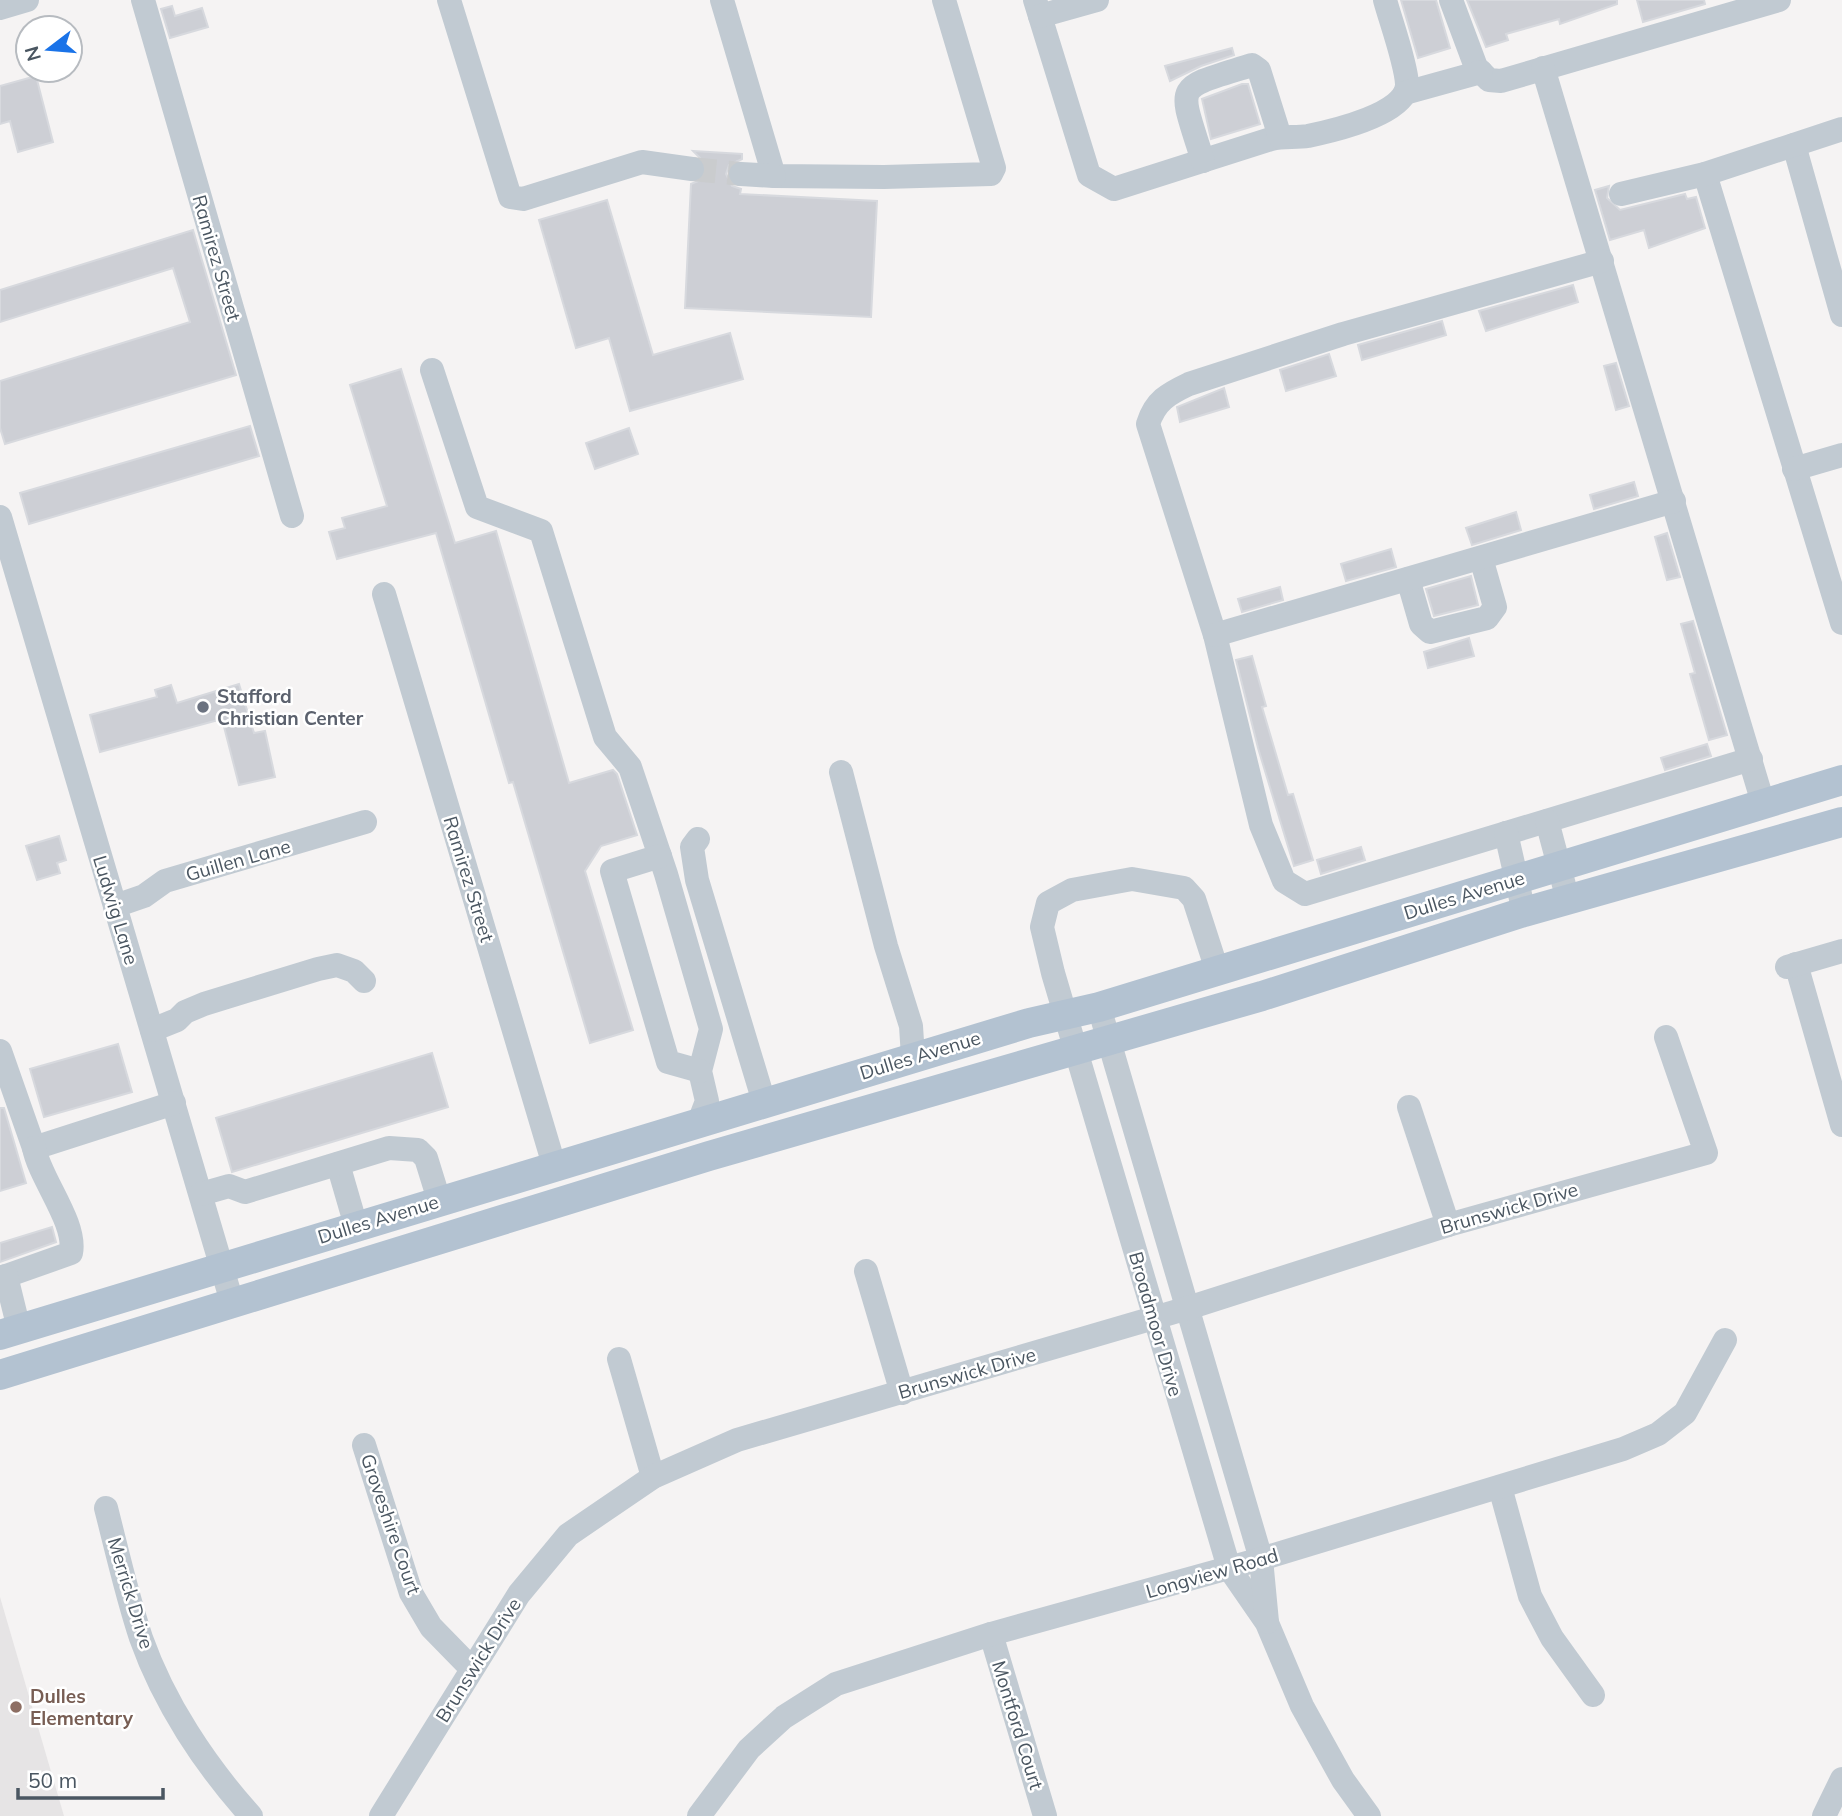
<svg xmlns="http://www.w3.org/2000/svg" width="1842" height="1816" font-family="Mulish,sans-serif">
<rect width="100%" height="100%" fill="#f5f3f3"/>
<polygon fill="#e6e4e5" points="0,1597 64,1816 0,1816"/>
<g fill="#cdcfd5" stroke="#d7d9de" stroke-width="2">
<polygon points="1401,0 1436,0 1450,48 1418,58"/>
<polygon points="1467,0 1617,0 1617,4 1560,24 1559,19 1506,34 1508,40 1486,47"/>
<polygon points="1637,0 1704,0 1705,4 1643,22"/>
<polygon points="172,6 175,16 202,8 208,27 170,38 161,9"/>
<polygon points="1232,48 1234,55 1201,66 1170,81 1165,66"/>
<polygon points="36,76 53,142 18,152 10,121 0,124 0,86"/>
<polygon points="1242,84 1248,84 1260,124 1211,139 1202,99"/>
<polygon points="693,151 742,154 742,159 729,165 726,174 732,186 741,189 740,194 877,201 871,317 685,308 691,184 703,179 707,170 705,163"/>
<polygon points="1609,186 1607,198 1620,210 1685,194 1687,199 1696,197 1705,228 1649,248 1644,230 1610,240 1595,190"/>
<polygon points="607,200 653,355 730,333 743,379 630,411 609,338 576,348 539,220"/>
<polygon points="193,230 236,375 5,444 0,428 0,381 190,322 173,268 0,322 0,290"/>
<polygon points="1573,285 1578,302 1486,331 1479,311"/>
<polygon points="1442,321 1446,335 1362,360 1358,345"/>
<polygon points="1329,354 1336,376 1286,391 1280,370"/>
<polygon points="1616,363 1629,406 1616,410 1604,366"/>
<polygon points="401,369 455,543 496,531 569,783 613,770 617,774 637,835 601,846 585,871 633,1030 590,1043 513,782 509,783 436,533 337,559 329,532 345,528 342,518 387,506 350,385"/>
<polygon points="1224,388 1229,407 1180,422 1177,407"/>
<polygon points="250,426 259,456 29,524 20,493"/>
<polygon points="629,428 638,454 595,469 586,443"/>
<polygon points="1634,482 1638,496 1594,509 1590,495"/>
<polygon points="1516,512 1521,530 1472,545 1466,528"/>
<polygon points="1667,533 1680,577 1667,580 1655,537"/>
<polygon points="1391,549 1396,567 1346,581 1341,564"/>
<polygon points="1471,576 1478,605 1434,616 1426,589"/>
<polygon points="1280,587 1283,600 1242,612 1238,599"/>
<polygon points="1693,621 1727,735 1709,740 1690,674 1695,673 1681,624"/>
<polygon points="1469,638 1474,656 1428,668 1424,652"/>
<polygon points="1252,656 1266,706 1262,707 1288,795 1293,794 1313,860 1294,866 1258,748 1236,660"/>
<polygon points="239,684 254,733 265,731 275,777 239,785 222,719 100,752 90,715 157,697 155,690 171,685 177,703"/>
<polygon points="1707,744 1711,756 1665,770 1661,758"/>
<polygon points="59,836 66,860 57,863 60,873 37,880 26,846"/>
<polygon points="1361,847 1365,860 1321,874 1317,860"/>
<polygon points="118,1044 132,1092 44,1117 30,1069"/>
<polygon points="432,1053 448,1107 232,1172 216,1118"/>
<polygon points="0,1108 4,1108 26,1183 0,1191"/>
<polygon points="52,1227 56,1242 0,1262 0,1243"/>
</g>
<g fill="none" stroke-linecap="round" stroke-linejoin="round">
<polyline stroke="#caccce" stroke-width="24" stroke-dasharray="24 12" stroke-linecap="butt" points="692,169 741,174"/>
<g stroke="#c1cad2" stroke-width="24">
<polyline points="143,0 292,516"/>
<polyline points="449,0 510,197 523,199 642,162 692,169"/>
<polyline points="722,0 774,176 884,177 991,174 994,168 944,0"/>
<path d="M1035,0l54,175 25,14 157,-50c12,-3 25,-1 37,-3 24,-5 100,-22 99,-52 -1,-21 -16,-62 -22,-84"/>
<polyline points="1451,0 1476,67 1489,80 1501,81 1779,0"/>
<polyline points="0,8 27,0"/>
<polyline points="1040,16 1097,0"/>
<polyline points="1543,68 1763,803"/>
<polyline points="1405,93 1481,72"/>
<polyline points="1794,145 1842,315"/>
<path d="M1203,161c-25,-80 -31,-71 49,-96l7,5 21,67"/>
<polyline points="741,174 774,176"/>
<polyline points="1705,174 1842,623"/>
<polyline points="1621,194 1705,174 1842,129"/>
<path d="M1602,261l-259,73 -154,50c-21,10 -34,17 -41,40l67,211 46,190 23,56 21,13 446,-135"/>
<polyline points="432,370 477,507 541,531 605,737 630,767 666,874 711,1029 700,1071 707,1101 699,1122"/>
<polyline points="1794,469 1842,455"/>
<polyline points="0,517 232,1302"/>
<polyline points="1408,579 1421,624 1430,632 1487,618 1495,607 1481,558"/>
<polyline points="384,594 554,1165"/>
<polyline points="1215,635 1674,501"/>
<polyline points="841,772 886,946 911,1026 913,1057"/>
<polyline points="1547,821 1568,900"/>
<polyline points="1506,833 1524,912"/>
<polyline points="698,839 692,847 697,880 764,1102"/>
<polyline points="660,856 612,871 668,1062 700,1071"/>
<polyline points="115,906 144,896 165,881 365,822"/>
<polyline points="1796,964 1842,1125"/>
<polyline points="1787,967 1842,951"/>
<polyline points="1217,970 1194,899 1184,888 1132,879 1072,890 1048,903 1042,927 1053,973 1229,1568 1267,1623 1302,1706 1343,1780 1369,1816"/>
<polyline points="1099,1007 1261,1559 1267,1622"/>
<polyline points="152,1030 177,1020 185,1012 204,1004 318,969 337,965 354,971 364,981"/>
<polyline points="0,1051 34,1148 174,1103"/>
<polyline points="1409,1107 1448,1225"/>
<polyline points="338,1164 356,1226"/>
<polyline points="201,1194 229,1186 245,1192 389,1148 418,1150 426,1158 439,1200"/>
<polyline points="866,1271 902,1393"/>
<path d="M6,1276l65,-23c6,-30 -31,-74 -37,-105"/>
<polyline points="0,1278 6,1276 19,1329"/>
<polyline points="619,1359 653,1477"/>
<polyline points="364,1445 411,1593 431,1627 471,1668"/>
<polyline points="1500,1487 1530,1596 1552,1638 1593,1695"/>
<path d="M106,1508c11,43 21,88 35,130 23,65 64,127 110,178"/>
<polyline points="991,1634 1045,1816"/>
<polyline points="381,1816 519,1594 568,1535 653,1477 737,1440 1188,1308 1448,1225 1706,1153 1666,1037"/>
<polyline points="699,1816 749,1749 784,1717 836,1684 991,1634 1261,1559 1623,1449 1658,1434 1685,1413 1725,1340"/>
<polyline points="1824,1816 1842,1779"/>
</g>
<g stroke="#b3c2d1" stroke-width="30">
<polyline points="0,1335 1029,1023 1099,1007 1842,780"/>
<polyline points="0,1375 709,1156 1262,996 1524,912 1842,822"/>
</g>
</g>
<circle fill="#6b7280" stroke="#fff" stroke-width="2.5" cx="203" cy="707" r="7"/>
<circle fill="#8d6e63" stroke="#fff" stroke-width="2.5" cx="16" cy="1707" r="7"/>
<g text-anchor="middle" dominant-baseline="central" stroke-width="5" stroke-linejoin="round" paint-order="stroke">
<g font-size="19" fill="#4a5661" stroke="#fff">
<text transform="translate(217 258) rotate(74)">Ramirez Street</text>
<text transform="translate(238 860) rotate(-16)">Guillen Lane</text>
<text transform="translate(469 879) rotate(73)">Ramirez Street</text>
<text transform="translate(1464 895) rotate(-17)">Dulles Avenue</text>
<text transform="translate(116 910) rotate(73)">Ludwig Lane</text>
<text transform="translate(920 1055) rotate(-17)">Dulles Avenue</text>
<text transform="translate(1509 1208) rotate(-16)">Brunswick Drive</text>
<text transform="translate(378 1219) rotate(-17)">Dulles Avenue</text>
<text transform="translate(1156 1324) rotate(74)">Broadmoor Drive</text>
<text transform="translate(967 1373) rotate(-16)">Brunswick Drive</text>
<text transform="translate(391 1524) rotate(71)">Groveshire Court</text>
<text transform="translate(1212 1573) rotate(-16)">Longview Road</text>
<text transform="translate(131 1593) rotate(73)">Merrick Drive</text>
<text transform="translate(478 1660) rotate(-58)">Brunswick Drive</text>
<text transform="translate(1018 1725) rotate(73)">Montford Court</text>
</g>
<g font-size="19" font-weight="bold" fill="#5b616d" stroke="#fff" text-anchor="start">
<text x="217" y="696">Stafford<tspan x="217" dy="22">Christian Center</tspan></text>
</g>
<g font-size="19" font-weight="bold" fill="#785e54" stroke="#fff" text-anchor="start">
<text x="30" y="1696">Dulles<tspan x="30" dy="22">Elementary</tspan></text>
</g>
</g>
<g transform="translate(49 49) rotate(254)"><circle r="33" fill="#ffffff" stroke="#b7bbc0" stroke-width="2"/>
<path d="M0-5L12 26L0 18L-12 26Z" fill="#1a73e8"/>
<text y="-10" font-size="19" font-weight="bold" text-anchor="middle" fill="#4a5661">N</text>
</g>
<path d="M18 1788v10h145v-10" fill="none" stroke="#4a5661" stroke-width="3.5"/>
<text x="28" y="1788" font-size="21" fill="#4a5661" stroke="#ffffff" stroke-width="5" paint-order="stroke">50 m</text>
</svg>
